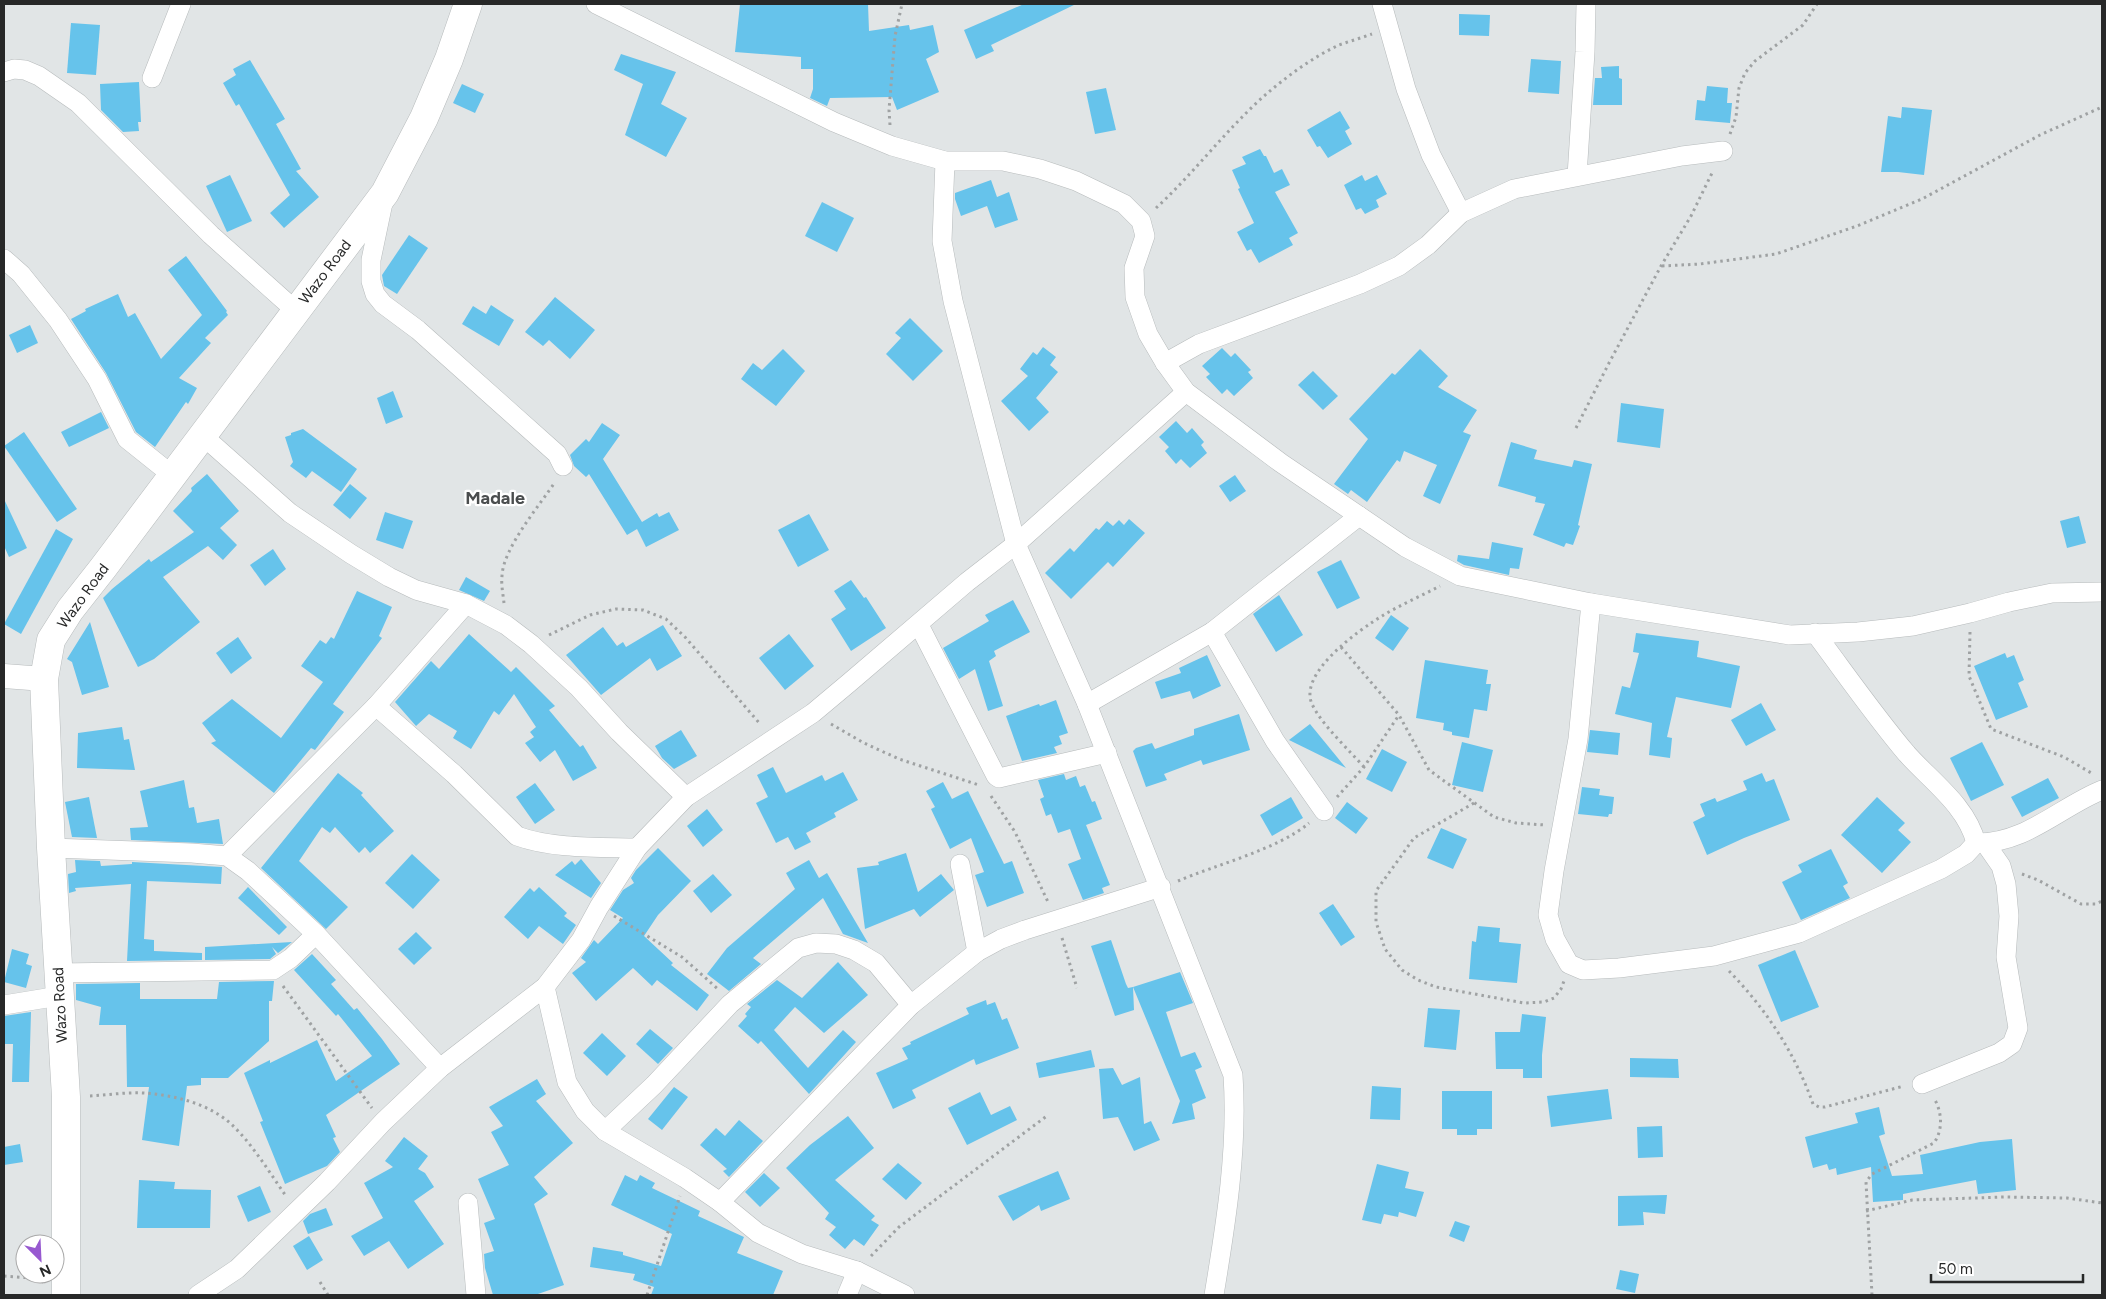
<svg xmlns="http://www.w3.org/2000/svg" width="2106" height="1299" font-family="Figtree,sans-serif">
<rect width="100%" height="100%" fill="#e1e5e6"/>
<g fill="#66c3eb">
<polygon points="740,4 868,4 869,31 909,25 910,30 933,25 939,52 926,59 939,92 897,110 892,97 830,98 827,106 810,98 813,89 813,69 801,69 801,57 735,52"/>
<polygon points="1024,4 1076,4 991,45 994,51 976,59 964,30"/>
<polygon points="1459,14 1490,15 1489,36 1459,35"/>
<polygon points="71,23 100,25 96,75 67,73"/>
<polygon points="621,54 676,72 661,104 687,118 666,157 625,135 643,84 614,70"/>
<polygon points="1531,59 1561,61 1559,94 1528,92"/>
<polygon points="250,60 285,119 276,124 301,169 296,171 319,197 284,228 270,213 290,195 239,104 236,106 223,83 236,75 233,69"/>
<polygon points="1619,66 1619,78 1622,79 1622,105 1593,105 1595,78 1602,78 1601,67"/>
<polygon points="139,82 141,122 138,122 139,131 123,132 101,110 100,84"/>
<polygon points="462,84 484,94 475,113 453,103"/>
<polygon points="1707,86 1728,88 1727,103 1732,103 1730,123 1695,120 1697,100 1705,101"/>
<polygon points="1106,88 1116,130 1095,134 1086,92"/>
<polygon points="1902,107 1932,110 1924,175 1898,172 1881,172 1888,116 1901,118"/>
<polygon points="1340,111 1350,128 1345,131 1352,144 1328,158 1320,146 1317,147 1307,130"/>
<polygon points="1260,149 1264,156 1266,156 1274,173 1282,169 1290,185 1275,192 1298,233 1289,238 1293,245 1259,263 1251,249 1247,251 1237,232 1254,223 1238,189 1240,188 1232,170 1246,164 1242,157"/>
<polygon points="230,175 252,221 227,232 206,186"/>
<polygon points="1362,175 1365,181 1377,175 1387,194 1376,200 1379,207 1365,214 1361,208 1356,210 1344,185"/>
<polygon points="991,180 997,197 1009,192 1018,220 995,228 987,206 961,216 955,199 955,193"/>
<polygon points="822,202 854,218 837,252 805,236"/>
<polygon points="409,235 428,248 397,294 384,286 382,275"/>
<polygon points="186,256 227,311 226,312 228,315 205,338 211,343 179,378 197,388 188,404 186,402 155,447 136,432 106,373 71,319 86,311 85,309 118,294 128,317 135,313 161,359 202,315 168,270"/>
<polygon points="555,297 595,330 570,359 549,340 543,346 525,332"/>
<polygon points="491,305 514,320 499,346 462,324 473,306 486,314"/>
<polygon points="910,318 943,351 913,381 886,354 901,338 895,333"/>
<polygon points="30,325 38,343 17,353 9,335"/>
<polygon points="1043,347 1056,357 1050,365 1058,372 1036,398 1049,412 1029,431 1001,401 1028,376 1020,369 1033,352 1037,355"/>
<polygon points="1222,348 1231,357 1235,353 1251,370 1248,372 1253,378 1234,396 1227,389 1222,394 1206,377 1210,374 1202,366"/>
<polygon points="783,349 805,371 776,406 741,379 753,363 762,370"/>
<polygon points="1420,349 1448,376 1438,387 1477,410 1463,432 1471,435 1440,504 1423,496 1437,465 1404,451 1400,462 1397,460 1367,502 1351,490 1348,494 1334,484 1368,439 1349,419 1392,373 1395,375"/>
<polygon points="1313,371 1338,396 1323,410 1298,385"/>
<polygon points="393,391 403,417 386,424 377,398"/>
<polygon points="1621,403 1664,409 1660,448 1617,442"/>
<polygon points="101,412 109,428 69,447 61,432"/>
<polygon points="1176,421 1187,433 1192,428 1204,442 1201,445 1207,453 1190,468 1181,459 1176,464 1165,451 1169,447 1159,437"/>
<polygon points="602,423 620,435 603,459 642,522 657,513 659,517 669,512 679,530 646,547 637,529 627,535 589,474 586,477 574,466 570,455 586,439 589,442"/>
<polygon points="303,429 357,469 341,492 312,471 306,478 290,466 293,462 285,437 291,435 291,433"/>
<polygon points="24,432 77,509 57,522 4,446"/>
<polygon points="1511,442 1537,450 1534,459 1572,467 1574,460 1592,464 1578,525 1580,526 1573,545 1566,543 1564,547 1533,535 1545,504 1535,502 1536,497 1498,486"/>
<polygon points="207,474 239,511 220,528 237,545 223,560 208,546 163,577 200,622 154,659 138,667 103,598 112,589 149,559 151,562 194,532 173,511 192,491 191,488"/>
<polygon points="1235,475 1246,491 1230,502 1219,486"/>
<polygon points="350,484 367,498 350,519 333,505"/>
<polygon points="4,499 27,548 9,557 4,546"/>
<polygon points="385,512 413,521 403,549 376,540"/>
<polygon points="809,514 829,550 798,567 778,530"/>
<polygon points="2079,516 2086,543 2067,548 2060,521"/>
<polygon points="1129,519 1145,533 1113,567 1108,562 1071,599 1045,573 1070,548 1074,552 1096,528 1099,530 1107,521 1113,526 1119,520 1124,525"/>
<polygon points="56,529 73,539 21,634 4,624"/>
<polygon points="1492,542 1523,548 1519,569 1510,568 1509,575 1464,565 1457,561 1458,555 1489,559"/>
<polygon points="273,549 286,569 265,586 250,565"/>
<polygon points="1341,560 1360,598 1337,609 1317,572"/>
<polygon points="466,577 490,591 484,601 459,590"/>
<polygon points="851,580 864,598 866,597 886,628 851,651 831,619 846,609 834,591"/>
<polygon points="357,591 392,607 379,636 382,638 333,704 344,712 315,750 311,748 274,793 211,743 216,741 202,723 232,699 281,738 323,682 301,666 320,640 326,644 331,637 334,639"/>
<polygon points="1279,595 1303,635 1276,652 1253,614"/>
<polygon points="1013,600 1030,632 994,651 996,656 989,661 1003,706 988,711 975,669 959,679 943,648 989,621 985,615"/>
<polygon points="1391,615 1409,628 1393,651 1375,638"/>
<polygon points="90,622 109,687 82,695 72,662 67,659"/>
<polygon points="663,625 682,656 657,671 650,658 601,695 566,655 603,627 617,646 623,642 626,647"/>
<polygon points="1636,633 1699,641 1697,657 1740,666 1731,708 1676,697 1667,737 1672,738 1670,758 1649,755 1652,723 1615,714 1622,686 1630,688 1639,653 1633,652"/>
<polygon points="469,634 511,672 516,667 555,706 549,710 580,747 583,745 597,768 573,781 555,750 540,762 525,743 534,737 530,732 536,727 514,694 499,715 494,711 471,749 453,738 457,731 429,714 416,726 395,702 431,661 439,669"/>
<polygon points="789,634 814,666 785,690 759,658"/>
<polygon points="238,637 252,658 231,674 216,653"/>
<polygon points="2005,653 2007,658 2014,655 2024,680 2018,683 2028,707 1996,720 1974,666"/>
<polygon points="1207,655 1221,686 1193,699 1190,691 1161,699 1155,682 1181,673 1179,668"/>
<polygon points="1425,660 1488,670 1486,684 1491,684 1487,711 1474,709 1469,738 1452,735 1452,732 1443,730 1444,723 1416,718"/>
<polygon points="1056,700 1068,733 1059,736 1062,744 1054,747 1057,753 1022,761 1006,716 1039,704 1040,706"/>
<polygon points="1761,703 1776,730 1746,746 1731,720"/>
<polygon points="1239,714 1250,750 1203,765 1201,760 1164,774 1167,780 1146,787 1133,751 1136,748 1152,743 1155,749 1194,735 1194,729"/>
<polygon points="1310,724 1346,768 1289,740"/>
<polygon points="122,727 124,740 129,739 135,770 77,768 78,733"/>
<polygon points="681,730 697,756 674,769 662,758 655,746"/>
<polygon points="1590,730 1620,733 1618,755 1587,752"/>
<polygon points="1462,742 1493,750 1483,792 1452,785"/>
<polygon points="1982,742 2004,785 1971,801 1950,758"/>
<polygon points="1382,749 1407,762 1392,792 1366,779"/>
<polygon points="773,767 786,793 822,775 825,781 843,772 858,800 834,813 836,817 806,833 811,842 795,850 788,837 776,843 756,803 768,797 757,775"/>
<polygon points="338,773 363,793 361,795 394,831 370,853 365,847 359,853 335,827 330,833 322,827 299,861 348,907 326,929 261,868"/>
<polygon points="1762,773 1766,782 1774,779 1790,820 1744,838 1707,855 1693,822 1705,816 1700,804 1715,798 1717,802 1747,790 1743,781"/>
<polygon points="1064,774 1066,780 1076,776 1080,787 1085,785 1092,802 1095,801 1102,819 1086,825 1110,885 1102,888 1104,893 1083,900 1068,864 1081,859 1070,829 1058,833 1051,814 1046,816 1040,799 1044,797 1038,780"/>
<polygon points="2048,778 2059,798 2022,817 2011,797"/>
<polygon points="184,780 189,808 194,807 197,823 219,819 223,844 131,840 130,828 148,827 140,791"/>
<polygon points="943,782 952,799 968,791 1004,864 1012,861 1024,893 987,907 975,875 984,872 971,838 950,849 931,809 935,807 926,791"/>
<polygon points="535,783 555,810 535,824 516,797"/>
<polygon points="1582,787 1600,789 1599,795 1614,797 1612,814 1609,814 1608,817 1578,814"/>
<polygon points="89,797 97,838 72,837 65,802"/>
<polygon points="1291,797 1303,818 1272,836 1260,815"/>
<polygon points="1877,797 1905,823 1898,830 1911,842 1882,873 1841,835"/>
<polygon points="1347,802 1368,818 1356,834 1335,818"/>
<polygon points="707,809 723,830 703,847 687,826"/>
<polygon points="1441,828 1467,839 1453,869 1427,858"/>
<polygon points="658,848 691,881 658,915 644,936 673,963 671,965 709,995 697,1011 657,980 652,986 633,968 596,1001 572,973 586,962 581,958 594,940 598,944 623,918 610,910 623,890 634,883 631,878 636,870"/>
<polygon points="1831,849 1848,883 1843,886 1850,898 1801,920 1782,882 1802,872 1798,865"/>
<polygon points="906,853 918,892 941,874 954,890 920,917 914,909 865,929 857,868 879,865 878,862"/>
<polygon points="412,854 440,880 413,909 385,883"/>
<polygon points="581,859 601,883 591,898 555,875 572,861 575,865"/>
<polygon points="75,860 100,861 101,866 132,864 132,862 222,867 221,884 147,881 144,939 154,940 154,951 202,953 202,960 127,961 131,884 75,888 76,891 69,893 68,874 76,872"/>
<polygon points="809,860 819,878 827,873 868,943 843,934 823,898 753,958 761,964 729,991 707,974 727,948 795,889 786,873"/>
<polygon points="713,874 732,895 711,913 693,891"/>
<polygon points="248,887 287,927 279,935 238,898"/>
<polygon points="539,887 567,913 564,916 576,925 563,944 539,926 528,939 504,917 530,888 534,892"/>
<polygon points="1333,904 1355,937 1341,946 1319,913"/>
<polygon points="1478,926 1500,928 1499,942 1521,944 1517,983 1469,979 1472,941 1476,942"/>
<polygon points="416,932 432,948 414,965 398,949"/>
<polygon points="1111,940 1126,984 1128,988 1133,987 1134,1010 1115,1016 1091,946"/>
<polygon points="292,942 278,953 272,947 276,954 270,959 205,960 205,947"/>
<polygon points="12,949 29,954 26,964 32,966 26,988 4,982"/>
<polygon points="1795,950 1819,1007 1781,1022 1758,965"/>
<polygon points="312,954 336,980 331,984 354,1010 357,1008 382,1039 400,1064 326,1115 336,1137 333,1138 340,1152 327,1166 285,1184 260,1122 263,1121 244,1073 270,1060 270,1063 317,1040 336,1081 372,1056 338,1014 336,1016 294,970"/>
<polygon points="838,962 868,995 824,1033 795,1007 774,1030 808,1068 843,1030 856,1042 809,1094 761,1041 758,1044 738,1026 747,1016 745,1014 751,1007 747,1004 777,980 802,998"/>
<polygon points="1180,972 1193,1003 1166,1012 1181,1057 1195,1052 1202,1067 1195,1070 1206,1098 1192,1104 1195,1119 1172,1124 1180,1101 1133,987"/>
<polygon points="274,981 272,1001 269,1001 269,1041 228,1078 201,1078 201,1085 187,1086 179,1146 142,1140 149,1087 127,1087 126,1025 99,1025 101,1007 76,1000 76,984 140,983 140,999 217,999 219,982"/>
<polygon points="986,1000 987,1005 995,1002 1002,1020 1007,1018 1019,1048 976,1065 974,1059 912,1090 916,1098 893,1109 876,1073 908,1059 902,1048 911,1044 910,1042 969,1014 966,1008"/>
<polygon points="1428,1008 1460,1010 1456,1050 1424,1047"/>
<polygon points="31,1012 29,1082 12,1082 13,1044 4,1044 4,1016"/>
<polygon points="1522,1014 1546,1017 1542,1055 1542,1078 1523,1078 1523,1069 1496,1069 1495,1032 1520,1032"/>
<polygon points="650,1029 673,1048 658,1064 636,1044"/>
<polygon points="602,1033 626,1056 607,1076 583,1053"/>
<polygon points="1091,1050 1095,1067 1039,1078 1036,1063"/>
<polygon points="1630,1058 1678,1059 1679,1078 1630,1077"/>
<polygon points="1113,1068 1122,1085 1140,1077 1144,1124 1151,1121 1160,1140 1134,1151 1118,1117 1103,1119 1099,1069"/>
<polygon points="537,1079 546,1094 536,1101 573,1143 534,1177 548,1194 534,1204 564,1285 535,1295 493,1295 485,1268 484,1254 494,1251 484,1223 495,1219 478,1179 509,1165 491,1132 503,1126 489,1107"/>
<polygon points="1372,1086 1401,1088 1400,1120 1370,1119"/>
<polygon points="674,1087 688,1097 662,1130 648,1119"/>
<polygon points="1608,1089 1612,1119 1551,1127 1547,1096"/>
<polygon points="1442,1091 1492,1091 1492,1129 1477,1129 1477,1135 1457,1135 1457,1129 1442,1129"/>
<polygon points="980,1092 991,1115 1010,1106 1017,1120 967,1145 948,1108"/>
<polygon points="1879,1107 1885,1134 1879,1136 1892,1176 1923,1174 1920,1155 1980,1142 2012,1139 2016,1190 1978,1194 1976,1180 1903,1194 1903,1200 1873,1202 1871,1167 1837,1175 1836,1168 1829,1170 1827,1164 1813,1168 1805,1137 1858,1123 1855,1113"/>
<polygon points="848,1116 874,1148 835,1180 875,1216 871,1220 879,1225 864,1246 854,1239 845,1249 829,1235 836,1227 825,1219 829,1213 786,1168 810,1145"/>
<polygon points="739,1120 763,1141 729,1177 723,1171 727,1169 700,1145 716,1128 725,1136"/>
<polygon points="1662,1126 1663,1157 1638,1158 1637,1127"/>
<polygon points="404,1137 428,1156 418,1169 425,1173 434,1187 414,1201 444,1244 408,1269 389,1241 364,1256 351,1236 383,1218 364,1183 393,1167 385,1161"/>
<polygon points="20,1144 23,1162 4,1165 4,1147"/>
<polygon points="898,1163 922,1183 906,1200 882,1179"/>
<polygon points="1377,1164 1409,1172 1405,1188 1424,1192 1416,1217 1399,1212 1398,1217 1384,1214 1381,1224 1362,1220"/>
<polygon points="1058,1171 1070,1199 1041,1211 1039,1205 1013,1221 998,1196"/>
<polygon points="764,1173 780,1188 760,1207 745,1192"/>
<polygon points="625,1175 637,1181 640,1175 655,1183 652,1188 700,1211 698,1216 744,1237 737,1253 783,1271 773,1295 651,1295 654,1287 633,1280 635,1274 590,1267 593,1247 623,1252 623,1255 661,1266 672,1234 611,1205"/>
<polygon points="139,1180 175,1182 174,1189 211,1190 210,1228 137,1228"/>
<polygon points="260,1186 271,1212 248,1222 237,1196"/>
<polygon points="1667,1195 1665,1214 1643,1212 1644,1225 1618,1226 1618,1196"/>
<polygon points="326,1208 333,1225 308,1234 303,1221 310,1214"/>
<polygon points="1455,1221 1470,1226 1464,1242 1449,1236"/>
<polygon points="309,1236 323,1260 307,1270 293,1246"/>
<polygon points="1620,1270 1639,1274 1635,1293 1616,1289"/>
</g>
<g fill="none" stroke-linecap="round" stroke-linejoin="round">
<g stroke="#b7bbbc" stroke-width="20">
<g id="minor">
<polyline points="596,4 834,122 892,146 945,161 1003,161 1040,169 1076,181 1124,204 1141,221 1145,236 1134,268 1135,297 1148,334 1165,363 1186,392 1281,463 1405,547 1460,576 1591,603 1790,635 1858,632 1913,626 1970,613 2009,602 2052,593 2102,592"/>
<polyline points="1382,4 1406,89 1431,155 1461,213"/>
<polyline points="4,72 14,69 25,70 39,76 78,103 211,235 296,311"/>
<polyline points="152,78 181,4"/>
<path d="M945,161l-3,80 11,60 63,243 71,160 146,371c5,73 -7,148 -19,220"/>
<polyline points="1577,176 1585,52 1586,4"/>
<polyline points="384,198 371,260 371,281 375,294 383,304 418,330 557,454 563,466"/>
<polyline points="4,259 21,274 58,320 97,379 127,439 172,475"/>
<polyline points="1165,363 1199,344 1360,284 1399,266 1428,245 1461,213 1514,189 1682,156 1723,151"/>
<polyline points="202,435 290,513 351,554 389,577 416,590 466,604 506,625 531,644 579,688 619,732 686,797"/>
<path d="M1591,603l-13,136 -24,132 -6,44 7,24 14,25 14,6 36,-2 95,-12 85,-23 142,-64 25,-15 10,-11c-9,-37 -45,-62 -69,-89 -33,-39 -62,-81 -92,-121"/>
<polyline points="919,625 996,776 999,778 1107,753"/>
<polyline points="1212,632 1275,741 1324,811"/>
<polyline points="1087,704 1212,632 1359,516"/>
<path d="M376,706l78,68 63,62c35,13 83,11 120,12"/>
<path d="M1976,843c49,1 84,-36 126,-53"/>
<polyline points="51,848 192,853 227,856 248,871 316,934 440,1068"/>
<polyline points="227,856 376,706 466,604"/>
<polyline points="960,864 977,952"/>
<polyline points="58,973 273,970 291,958 316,934"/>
<polyline points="545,987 567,1082 585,1111 605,1131 685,1178 720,1202 758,1233 802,1254 857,1271 905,1295"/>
<polyline points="4,1005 59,996"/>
<polyline points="1922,1084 1999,1053 2012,1044 2018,1028 2006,957 2009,916 2006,884 2001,866 1985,843"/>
<polyline points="605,1131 654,1085 730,1004 798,948 816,943 836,944 854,950 876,963 911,1005"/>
<polyline points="720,1202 911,1005 977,952 1001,939 1025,930 1161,887"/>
<polyline points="468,1203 476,1295"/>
<polyline points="198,1295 237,1269 327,1182 383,1122 440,1068 545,987 581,940 599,907 637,848 686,797 813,713 850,682 967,582 1016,544 1186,392"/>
<polyline points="847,1295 857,1271"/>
</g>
</g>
<g stroke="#b7bbbc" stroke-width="25">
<polyline id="tertiary" points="4,676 44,679"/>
</g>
<g stroke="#b7bbbc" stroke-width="29">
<polyline id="secondary" points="66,1295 66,1097 51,848 44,679 51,640 70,610 103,568 385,193 424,118 449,59 468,4"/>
</g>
<g stroke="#9fa2a3" stroke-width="3" stroke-dasharray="2.5 4" stroke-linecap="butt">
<polyline points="890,125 889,110 895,36 902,4"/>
<polyline points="1730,134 1736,117 1739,88 1745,73 1755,61 1803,25 1817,4"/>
<path d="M1156,208c38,-35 69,-77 108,-112 22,-19 49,-39 75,-51 11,-4 22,-7 33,-11"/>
<polyline points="1662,266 1700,264 1776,254 1857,226 1922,199 2040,135 2102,107"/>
<polyline points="1576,428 1609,363 1661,266 1691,216 1713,171"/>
<path d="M504,603c-1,-9 -3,-19 -2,-27 1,-28 38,-71 53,-94"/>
<polyline points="1970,632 1969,676 1991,729 2064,757 2093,774"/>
<polyline points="549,635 590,615 616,609 643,610 666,619 685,637 761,725"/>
<polyline points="1341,647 1399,715 1429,770 1494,817 1516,823 1545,825"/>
<polyline points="831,724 864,743 899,759 979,785"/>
<path d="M1364,767c-15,-17 -43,-43 -52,-63 -14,-31 47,-74 70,-88 18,-11 39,-20 58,-30"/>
<polyline points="991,796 1015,832 1048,902"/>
<polyline points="1337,797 1364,767 1399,715"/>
<polyline points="1474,803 1414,838 1376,891 1376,922 1385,949 1402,970 1418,980 1436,987 1524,1003 1544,1002 1554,998 1561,989 1564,981"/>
<polyline points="2022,874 2038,880 2081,904 2096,904 2102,901"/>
<path d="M1178,881c37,-16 101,-32 131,-58"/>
<polyline points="614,916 682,957 719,990"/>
<polyline points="1062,938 1077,988"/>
<path d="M1729,971c37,38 66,82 84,133l6,3h6l79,-21"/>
<polyline points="283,986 372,1108"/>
<path d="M90,1096c18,-1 36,-4 54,-3 29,2 63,10 86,30 22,20 39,49 56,73"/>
<polyline points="1866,1211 1912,1200 2005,1197 2067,1198 2102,1203"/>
<polyline points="871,1256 899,1227 1048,1115"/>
<polyline points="4,1276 31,1278 43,1282"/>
<polyline points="320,1282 328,1295"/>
<polyline points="647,1295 680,1196"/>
<path d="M1872,1295l-6,-113 6,-8 62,-31c9,-13 8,-30 1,-43"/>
</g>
<use href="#minor" stroke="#fff" stroke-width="19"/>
<use href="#tertiary" stroke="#fff" stroke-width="24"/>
<use href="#secondary" stroke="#fff" stroke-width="28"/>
</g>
<g text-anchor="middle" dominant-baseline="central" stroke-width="4.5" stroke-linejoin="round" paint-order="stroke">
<g font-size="15" fill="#272828" stroke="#fff">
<text transform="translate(325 272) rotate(-53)">Wazo Road</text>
<text transform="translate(83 596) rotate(-54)">Wazo Road</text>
<text transform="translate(60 1005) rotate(-93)">Wazo Road</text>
</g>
<g font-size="18" font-weight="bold" fill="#4a4d4e" stroke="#fff">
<text x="495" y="498">Madale</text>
</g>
</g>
<rect width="2106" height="1299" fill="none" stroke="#272828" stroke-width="10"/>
<g transform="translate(40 1259) rotate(156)"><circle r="24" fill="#ffffff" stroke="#a9a9a9"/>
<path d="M0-4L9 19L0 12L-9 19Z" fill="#9759d0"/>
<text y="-8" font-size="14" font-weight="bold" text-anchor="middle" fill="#272828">N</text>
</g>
<path d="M1931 1274v8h152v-8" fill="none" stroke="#272828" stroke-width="2.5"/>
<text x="1938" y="1274" font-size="15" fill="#272828" stroke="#ffffff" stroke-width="4" paint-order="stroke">50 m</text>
</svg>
